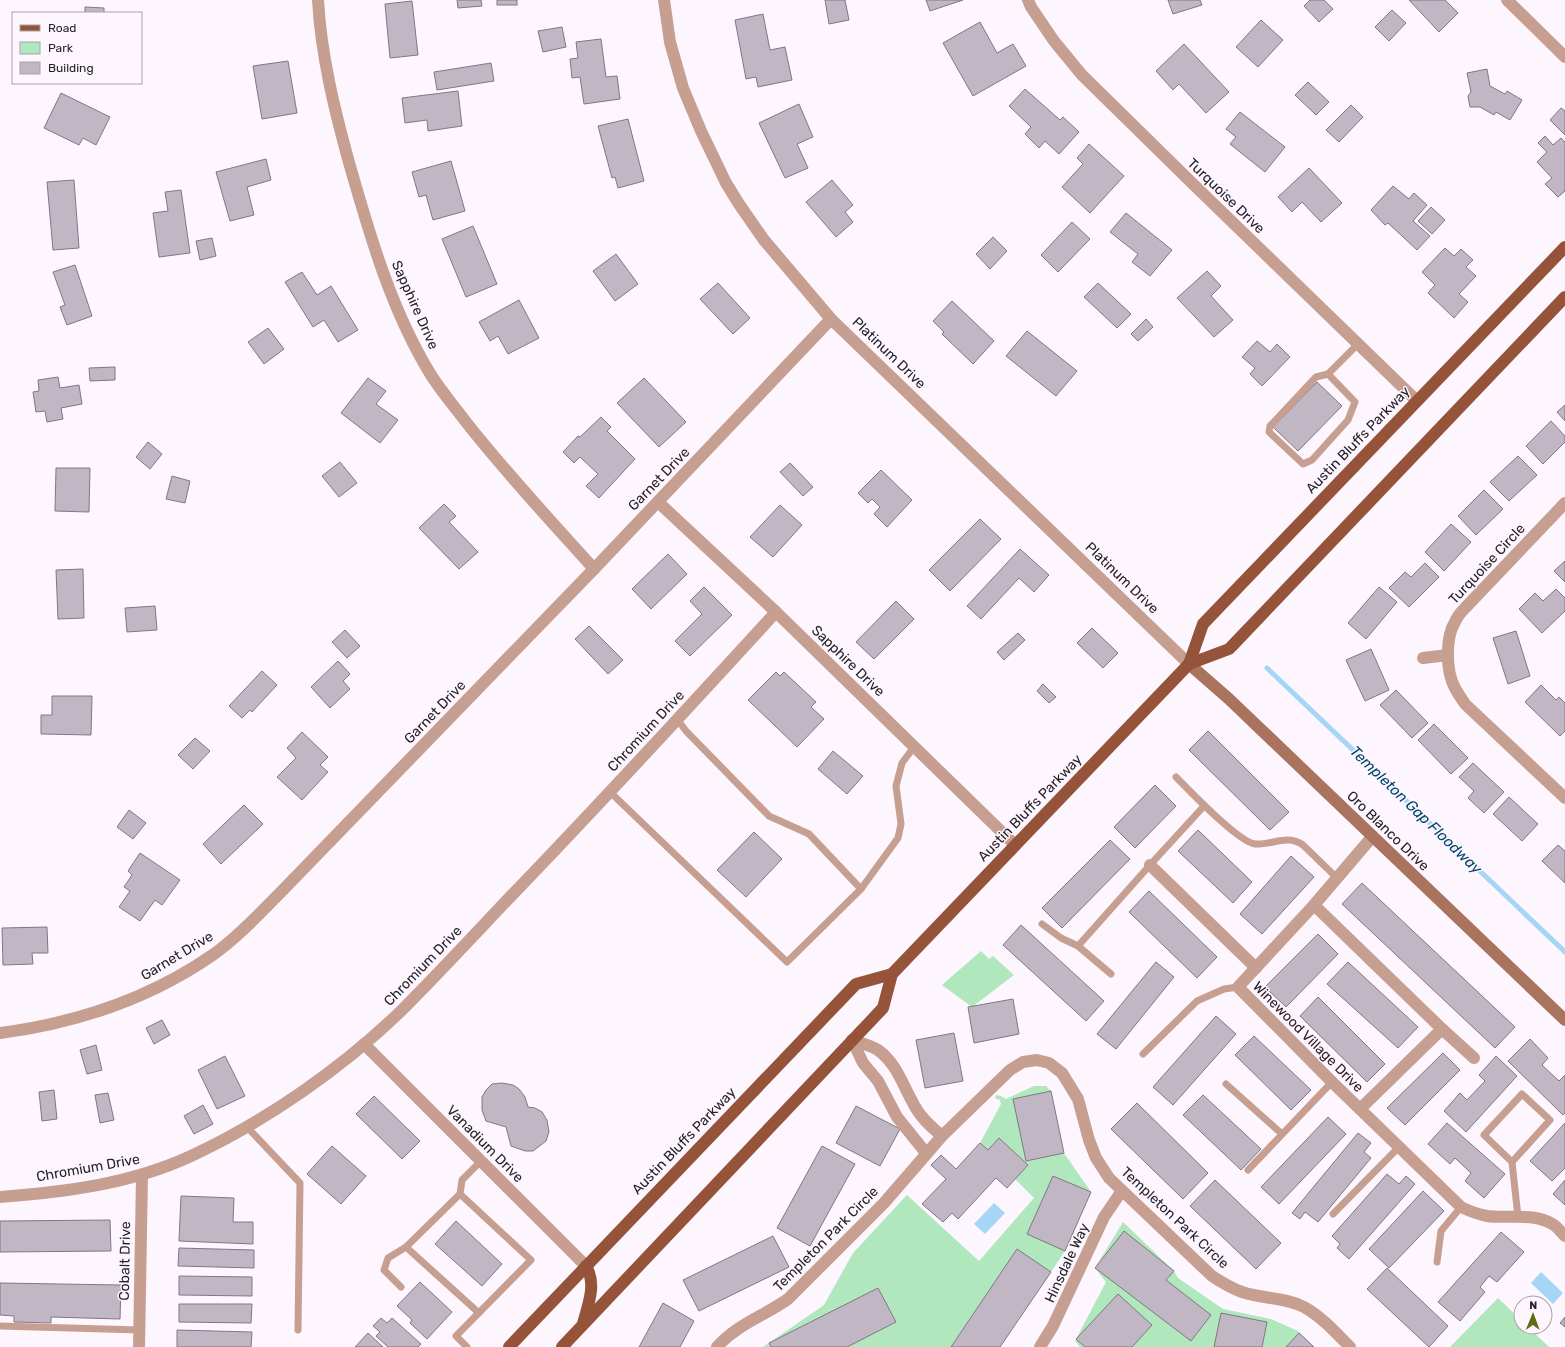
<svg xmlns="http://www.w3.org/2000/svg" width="1565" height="1347" font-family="Rubik,sans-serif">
<rect width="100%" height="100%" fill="#fdf6ff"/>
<g fill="#b0e7bc">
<polygon points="981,951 989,959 993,956 1014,975 972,1007 942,985"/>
<polygon points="1034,1086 1046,1086 1051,1091 1064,1153 1091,1192 1065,1251 1051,1272 1017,1250 951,1347 763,1347 824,1305 853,1253 907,1195 979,1261 1034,1198 1015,1179 1028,1165 999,1138 988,1150 980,1143 1001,1104 1000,1100 995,1098 996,1095 1001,1096 1006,1099"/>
<polygon points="1123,1222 1174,1271 1178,1278 1223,1309 1271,1319 1298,1331 1314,1347 1080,1347 1075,1341 1106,1282 1095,1268"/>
<polygon points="1498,1298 1521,1320 1521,1327 1528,1327 1549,1347 1450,1347"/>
</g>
<g fill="#a6d5f6">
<polygon points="994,1203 1005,1213 985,1234 974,1224"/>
<polygon points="1541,1272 1563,1293 1553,1304 1531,1283"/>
</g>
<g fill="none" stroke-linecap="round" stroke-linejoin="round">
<polyline stroke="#a6d5f6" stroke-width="5" points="1267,668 1565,952"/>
</g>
<g fill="#c1b6c4" stroke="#817783">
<polygon points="457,0 481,0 482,6 458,8"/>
<rect x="497" y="0" width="20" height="5"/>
<polygon points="825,0 845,0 849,20 829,24"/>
<polygon points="926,0 963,0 930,11"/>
<polygon points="1168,0 1200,0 1202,5 1173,14"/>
<polygon points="1310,0 1324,0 1333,9 1319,22 1304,6"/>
<polygon points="1409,0 1445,0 1458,13 1439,32"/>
<polygon points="412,1 418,55 390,58 385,4"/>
<polygon points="85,7 104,8 104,13 85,13"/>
<polygon points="1392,10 1406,23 1389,41 1375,27"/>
<polygon points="763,14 770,50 785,47 792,80 758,87 756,77 746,79 735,20"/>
<polygon points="1261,20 1283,40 1258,67 1236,47"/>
<polygon points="980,22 997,53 1013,44 1026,66 973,96 943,43"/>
<polygon points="562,27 566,47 543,52 538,31"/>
<polygon points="601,39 606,77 617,76 620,99 584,104 580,77 572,78 570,59 578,58 576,42"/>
<polygon points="1184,44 1229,92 1206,113 1179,84 1173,90 1156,71"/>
<polygon points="288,61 297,113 262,119 253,66"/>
<polygon points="491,63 494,81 437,90 434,72"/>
<polygon points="1487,69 1490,86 1505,94 1507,91 1522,100 1510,120 1496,112 1494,115 1480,107 1470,107 1468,96 1471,92 1467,73"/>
<polygon points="1308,82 1329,102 1316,115 1295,95"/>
<polygon points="1025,89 1060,120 1063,117 1079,132 1059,154 1045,141 1039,148 1025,134 1031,127 1009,106"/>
<polygon points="458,91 462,126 428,131 427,120 405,123 402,98"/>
<polygon points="61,93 110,117 96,145 83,138 79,145 44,128"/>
<polygon points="799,104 813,137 797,144 808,168 785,178 759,123"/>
<polygon points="1351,105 1363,117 1339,142 1326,130"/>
<polygon points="1561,108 1565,111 1565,135 1550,120"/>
<polygon points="1240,112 1285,147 1265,172 1230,144 1236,137 1226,129"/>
<polygon points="628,119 644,181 618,188 615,177 612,178 598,126"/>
<polygon points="1545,136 1553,145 1561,138 1565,142 1565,191 1558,197 1545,184 1552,178 1537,162 1547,152 1538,143"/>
<polygon points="1089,144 1124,176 1090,213 1062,187 1083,164 1077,158"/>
<polygon points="266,159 271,180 247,187 254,215 230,221 216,172"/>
<polygon points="451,161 465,211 433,220 426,195 419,197 412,172"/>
<polygon points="1309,168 1342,203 1321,222 1302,202 1292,212 1278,197"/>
<polygon points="74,180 79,248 53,250 47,182"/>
<polygon points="832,180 853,205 845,212 853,222 836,237 806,202"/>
<polygon points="1393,186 1409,199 1414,193 1427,205 1413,221 1430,236 1417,250 1388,223 1385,225 1371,210"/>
<polygon points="181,190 190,253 159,257 153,213 168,211 165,192"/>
<polygon points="1431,207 1445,220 1432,234 1418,221"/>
<polygon points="1126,213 1172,250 1150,276 1132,262 1138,254 1110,232"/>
<polygon points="1072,222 1090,239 1058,272 1041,255"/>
<polygon points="473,226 497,284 466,297 442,239"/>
<polygon points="993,237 1007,251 990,269 976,254"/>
<polygon points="212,238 216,256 200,260 196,241"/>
<polygon points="1445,248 1454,256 1461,249 1473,260 1466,267 1476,276 1459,294 1468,302 1454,318 1428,293 1435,285 1422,272"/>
<polygon points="616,254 638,284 615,301 593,271"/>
<polygon points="75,265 92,316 67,325 60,307 65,305 53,272"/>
<polygon points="1207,271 1221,286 1211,296 1233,320 1214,337 1177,298"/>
<polygon points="302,272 317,295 331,286 358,330 338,342 324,320 313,327 285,282"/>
<polygon points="718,283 750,318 733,334 700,299"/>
<polygon points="1098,283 1131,314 1117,328 1084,297"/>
<polygon points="519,300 539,338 508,354 498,336 490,341 479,322"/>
<polygon points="952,301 994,341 973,364 942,334 944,332 933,321"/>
<polygon points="1146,319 1153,327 1138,341 1131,334"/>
<polygon points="268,328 284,349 264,364 248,342"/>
<polygon points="1027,331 1077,371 1056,396 1006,356"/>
<polygon points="1257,341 1270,352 1277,344 1290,357 1262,386 1250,374 1255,368 1242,357"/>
<polygon points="115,367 115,380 90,381 89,368"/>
<polygon points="58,377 60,388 79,385 82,404 61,408 63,419 47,422 45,411 36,412 33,392 39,391 38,380"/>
<polygon points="368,378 386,391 376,404 398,420 380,443 341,413"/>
<polygon points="644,378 686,422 659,447 617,403"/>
<polygon points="1317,382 1342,406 1298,451 1273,427"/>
<polygon points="1565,405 1565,421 1557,412"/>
<polygon points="601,417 611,427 607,431 635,459 599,498 586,486 598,474 580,457 574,463 563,452 578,436 580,437"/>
<polygon points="1551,421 1565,436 1565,442 1543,464 1526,446"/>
<polygon points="148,442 162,454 150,469 136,457"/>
<polygon points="1518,456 1537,475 1509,501 1490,482"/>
<polygon points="340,462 357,483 339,497 322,476"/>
<polygon points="790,463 813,487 803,496 780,472"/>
<polygon points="56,468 90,468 89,512 55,511"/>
<polygon points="881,470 912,500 887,527 874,514 880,507 872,499 868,503 858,493"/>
<polygon points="172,476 190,481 185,503 166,499"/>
<polygon points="1484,490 1503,509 1476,535 1458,516"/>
<polygon points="444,504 456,516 449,522 478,552 459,569 419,528"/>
<polygon points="780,505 802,525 773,557 750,537"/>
<polygon points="980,519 1001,539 950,591 929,570"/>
<polygon points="1451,524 1471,542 1444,571 1425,552"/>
<polygon points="1020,549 1049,575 1034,592 1019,578 981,619 967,606"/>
<polygon points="668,554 687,574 651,609 632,589"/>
<polygon points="1565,561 1565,582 1554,571"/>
<polygon points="1425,563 1439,577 1409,607 1389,588 1405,572 1411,577"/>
<polygon points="83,569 84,618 58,619 56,570"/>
<polygon points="704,587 732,615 690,656 675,641 702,614 690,601"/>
<polygon points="1379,587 1397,602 1366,639 1348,623"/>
<polygon points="1556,589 1565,598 1565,611 1542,633 1519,609 1535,593 1543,601"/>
<polygon points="896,601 914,619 874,659 856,642"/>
<polygon points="155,606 157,630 127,632 125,608"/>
<polygon points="589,626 623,660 608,674 575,639"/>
<polygon points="1092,628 1118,653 1103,668 1077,643"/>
<polygon points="345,630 360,646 347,658 332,642"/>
<polygon points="1516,631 1530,676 1508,684 1493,638"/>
<polygon points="1018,633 1025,640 1004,660 997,652"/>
<polygon points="1371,649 1389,690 1365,701 1346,660"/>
<polygon points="338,661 350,674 343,681 350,689 330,708 311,687"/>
<polygon points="262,671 277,685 252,712 250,710 242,718 229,706"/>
<polygon points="776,672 780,676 784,672 816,702 811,707 824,719 797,747 748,700"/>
<polygon points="1043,684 1056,697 1049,703 1037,691"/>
<polygon points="1541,685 1556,700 1559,697 1565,703 1565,731 1560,736 1525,702"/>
<polygon points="1396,690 1428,723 1412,738 1380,705"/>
<polygon points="52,696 92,696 91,735 41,734 41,715 52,715"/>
<polygon points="1434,724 1468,758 1451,774 1418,740"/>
<polygon points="1208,731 1289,812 1270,830 1189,750"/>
<polygon points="302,732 328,757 320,765 328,772 302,800 277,777 296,758 287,748"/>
<polygon points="195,738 210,751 193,769 178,755"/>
<polygon points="833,751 863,776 847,794 818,769"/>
<polygon points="1473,763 1504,792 1484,813 1468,798 1474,791 1459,777"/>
<polygon points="1155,785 1176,806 1135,848 1114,827"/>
<polygon points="1509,797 1538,824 1522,841 1493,814"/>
<polygon points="244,805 263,824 221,864 203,844"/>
<polygon points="129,810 146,823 133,839 117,827"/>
<polygon points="1198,830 1252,882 1233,903 1178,851"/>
<polygon points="754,832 782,859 746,897 717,870"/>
<polygon points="1110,840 1130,859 1062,928 1042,908"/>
<polygon points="1558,845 1565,851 1565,883 1542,861"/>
<polygon points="140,853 180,880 162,905 155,900 140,921 119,907 130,891 124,887 132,875 128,871"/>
<polygon points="1291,856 1314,877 1262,934 1240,914"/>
<polygon points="1362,883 1515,1027 1495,1048 1342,904"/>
<polygon points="1149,891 1217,957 1197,978 1129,912"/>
<polygon points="1021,925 1104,1001 1086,1021 1003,945"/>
<polygon points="47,927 48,953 32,953 33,964 3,965 2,928"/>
<polygon points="1318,934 1338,954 1286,1007 1265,987"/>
<polygon points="1156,962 1174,977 1116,1049 1097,1034"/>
<polygon points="1348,962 1418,1027 1398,1048 1327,984"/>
<polygon points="1318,997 1385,1064 1367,1082 1300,1016"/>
<polygon points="1013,999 1019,1034 974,1043 968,1007"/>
<polygon points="1216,1016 1236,1034 1173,1105 1153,1087"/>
<polygon points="162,1020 170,1035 154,1044 146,1028"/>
<polygon points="954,1033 963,1081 925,1088 916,1040"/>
<polygon points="1254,1036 1311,1090 1291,1110 1235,1055"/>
<polygon points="1530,1039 1548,1058 1542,1065 1559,1081 1565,1075 1565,1113 1563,1115 1508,1061"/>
<polygon points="96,1045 102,1070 87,1074 80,1050"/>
<polygon points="1443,1053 1460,1070 1405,1125 1387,1108"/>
<polygon points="225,1056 245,1096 217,1109 198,1070"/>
<polygon points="1496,1056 1517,1076 1466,1132 1444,1111 1460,1093 1467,1100 1485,1081 1479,1075"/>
<polygon points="502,1083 513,1085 519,1089 525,1097 528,1107 535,1108 542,1112 547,1120 549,1132 546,1141 533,1151 525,1151 511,1146 506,1127 486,1121 482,1110 482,1097 486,1090 492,1084"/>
<polygon points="54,1090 57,1119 42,1121 39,1092"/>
<polygon points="1051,1091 1064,1153 1026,1161 1013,1099"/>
<polygon points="108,1093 114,1120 100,1123 95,1095"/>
<polygon points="1203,1095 1261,1149 1241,1170 1183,1115"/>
<polygon points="374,1096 420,1141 402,1159 356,1114"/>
<polygon points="1137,1103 1208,1173 1183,1199 1111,1129"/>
<polygon points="203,1105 213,1124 194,1134 184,1116"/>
<polygon points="856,1106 900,1129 880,1166 836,1143"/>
<polygon points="1328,1117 1346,1134 1279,1204 1261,1187"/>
<polygon points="1447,1123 1505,1174 1484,1198 1465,1181 1471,1173 1455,1158 1450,1164 1428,1144"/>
<polygon points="1565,1123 1565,1168 1552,1181 1530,1161"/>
<polygon points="1358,1133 1371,1143 1364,1152 1371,1158 1318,1222 1305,1212 1300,1219 1292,1213"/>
<polygon points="999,1138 1028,1165 1007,1188 996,1178 958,1219 952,1213 943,1222 922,1204 946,1179 931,1165 941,1155 956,1169 980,1143 988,1150"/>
<polygon points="332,1146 366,1176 341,1204 307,1174"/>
<polygon points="822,1146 855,1164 810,1246 777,1228"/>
<polygon points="1387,1174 1399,1184 1406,1176 1415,1184 1349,1259 1337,1248 1340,1244 1332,1236"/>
<polygon points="1053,1176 1091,1192 1065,1251 1027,1234"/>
<polygon points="1215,1180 1281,1243 1256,1269 1190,1206"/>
<polygon points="1565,1180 1565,1205 1553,1194"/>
<polygon points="1423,1191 1444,1211 1389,1268 1369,1249"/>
<polygon points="181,1196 234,1198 233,1222 253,1222 253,1244 179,1241"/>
<polygon points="110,1220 111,1251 0,1252 0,1221"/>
<polygon points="456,1221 502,1264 482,1286 435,1244"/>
<polygon points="1124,1231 1174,1271 1166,1280 1211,1315 1191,1341 1095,1268"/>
<polygon points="1501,1232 1524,1252 1497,1282 1489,1276 1480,1287 1485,1292 1460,1321 1438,1302"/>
<polygon points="773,1236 789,1267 699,1311 683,1280"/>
<polygon points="179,1248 254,1250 254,1268 178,1266"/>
<polygon points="1017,1249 1051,1272 1000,1347 951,1347"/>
<polygon points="1387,1268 1448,1326 1429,1347 1367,1289"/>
<polygon points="179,1276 252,1277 252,1296 179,1295"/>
<polygon points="420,1282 452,1312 427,1339 410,1323 412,1320 397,1306"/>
<polygon points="0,1283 121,1285 120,1319 51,1317 51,1323 14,1322 14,1316 0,1315"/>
<polygon points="878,1288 896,1322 847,1347 771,1347 769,1343"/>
<polygon points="1118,1294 1152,1325 1132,1347 1085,1347 1076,1339"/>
<polygon points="663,1303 694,1321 680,1347 639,1347"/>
<polygon points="179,1304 252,1304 251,1323 179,1322"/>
<polygon points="1221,1313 1267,1322 1262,1347 1214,1347"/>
<polygon points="1565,1317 1565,1327 1560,1323"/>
<polygon points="381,1318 387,1323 392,1318 421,1344 418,1347 388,1347 376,1336 380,1332 373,1326"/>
<polygon points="177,1330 252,1332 251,1347 177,1347"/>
<polygon points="368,1333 383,1347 355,1347"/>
<polygon points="1299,1333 1314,1347 1286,1347"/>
</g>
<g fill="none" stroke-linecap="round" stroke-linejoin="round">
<g stroke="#c69f90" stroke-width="7">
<polyline points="1328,374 1355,402 1348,420 1312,460 1303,464 1269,432 1270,426 1316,377 1328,374 1358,344"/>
<path d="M1176,777c13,13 62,65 79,67 18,1 32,-10 48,1l34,33"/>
<polyline points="610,792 787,962 861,889 809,834 769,816 686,731 677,719"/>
<polyline points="861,889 898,838 901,824 896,786 902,763 914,747"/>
<polyline points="1042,924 1061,938 1078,946 1111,974"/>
<polyline points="1078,946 1150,865 1204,806"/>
<polyline points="1143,1054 1197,1001 1224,989 1238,987"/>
<polyline points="1226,1084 1282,1134"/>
<polyline points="247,1127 300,1183 298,1330"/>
<polyline points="1512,1162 1484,1135 1522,1094 1550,1120 1512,1162 1518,1217"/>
<polyline points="1248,1170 1332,1082"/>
<polyline points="460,1194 531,1260 456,1336 467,1347"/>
<polyline points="1333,1214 1399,1147"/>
<polyline points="406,1247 479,1313"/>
<polyline points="1437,1262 1441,1231 1461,1207"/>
<polyline points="401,1287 384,1270 388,1258 406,1247 460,1194 462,1180 481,1161"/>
<polyline points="0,1326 139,1330"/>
</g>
<g stroke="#c69f90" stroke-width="12">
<path d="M318,0c3,56 17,112 32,166 20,70 42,146 81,209 10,16 23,31 35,47 40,51 85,99 128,147"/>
<polyline points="664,0 670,42 683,88 701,131 726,183 739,204 764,240 831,319 1189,664"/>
<polyline points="1028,0 1031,7 1054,41 1082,75 1193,184 1417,401"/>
<polyline points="1507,0 1565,57"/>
<polyline points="658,502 776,612 1015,845"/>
<path d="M1565,503l-99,104c-4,4 -9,9 -11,15 -10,16 -9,50 0,66 3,6 7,11 10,16l100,94"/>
<polyline points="1423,658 1448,655"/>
<path d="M1372,837l-58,68 -76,82 94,95 129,125c8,4 16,7 26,9 22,3 47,-4 67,9 4,3 7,7 11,11"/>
<polyline points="1150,865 1256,968"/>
<polyline points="1314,905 1442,1029 1474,1058"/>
<path d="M0,1033c77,-10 151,-35 214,-79 25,-18 46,-41 67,-62l313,-323 237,-250"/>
<path d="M852,1040c8,3 19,5 26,10 18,13 24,33 34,51 7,15 18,25 30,35"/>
<polyline points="852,1040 863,1063 878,1081 897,1117 926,1153"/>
<polyline points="364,1044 586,1266"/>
<polyline points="1360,1109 1442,1029"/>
<path d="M0,1197c65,-5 131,-13 191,-41 75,-35 150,-87 210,-145 38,-38 74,-77 111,-116 90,-93 177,-188 264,-283"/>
<polyline points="139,1347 142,1175"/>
<path d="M717,1347c19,-22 47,-31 71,-48l96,-96 58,-67 68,-66 13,-8 14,-2 12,3 13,10 16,26 11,41 7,18 13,20 103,98c9,6 19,12 30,16 20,7 43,5 62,15 18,10 32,26 46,40"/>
<polyline points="1040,1347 1053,1326 1104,1217 1121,1192"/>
</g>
<polyline stroke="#aa735e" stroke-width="12" points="1189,664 1229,699 1565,1020"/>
<g stroke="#955439" stroke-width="12">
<polyline points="1189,664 1203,624 1565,247"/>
<path d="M583,1324c5,-20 14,-39 3,-58"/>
<polyline points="509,1347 856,984 892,974"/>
<polyline points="562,1347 883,1008 892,974 1189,664 1229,649 1232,646 1565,297"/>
</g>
</g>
<g text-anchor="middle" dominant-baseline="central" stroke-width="3" stroke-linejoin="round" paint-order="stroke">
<g font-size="14" fill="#262227" stroke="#fdf6ff">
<text transform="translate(1226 196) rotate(44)">Turquoise Drive</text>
<text transform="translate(415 305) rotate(66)">Sapphire Drive</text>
<text transform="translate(889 353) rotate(44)">Platinum Drive</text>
<text transform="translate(1358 440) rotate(-46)">Austin Bluffs Parkway</text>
<text transform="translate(659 479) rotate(-46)">Garnet Drive</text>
<text transform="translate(1487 564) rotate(-47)">Turquoise Circle</text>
<text transform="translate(1122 578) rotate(44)">Platinum Drive</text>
<text transform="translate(848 661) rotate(44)">Sapphire Drive</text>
<text transform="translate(435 712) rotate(-46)">Garnet Drive</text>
<text transform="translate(646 731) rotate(-47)">Chromium Drive</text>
<text transform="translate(1030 808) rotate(-46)">Austin Bluffs Parkway</text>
<text transform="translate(1388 831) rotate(44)">Oro Blanco Drive</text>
<text transform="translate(177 956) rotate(-31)">Garnet Drive</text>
<text transform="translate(423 966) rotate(-46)">Chromium Drive</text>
<text transform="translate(1308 1037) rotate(45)">Winewood Village Drive</text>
<text transform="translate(684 1141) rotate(-46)">Austin Bluffs Parkway</text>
<text transform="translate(485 1144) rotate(45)">Vanadium Drive</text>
<text transform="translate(88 1168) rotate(-10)">Chromium Drive</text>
<text transform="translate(1175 1218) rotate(43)">Templeton Park Circle</text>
<text transform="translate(826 1239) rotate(-45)">Templeton Park Circle</text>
<text transform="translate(125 1261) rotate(-89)">Cobalt Drive</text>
<text transform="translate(1067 1263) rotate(-65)">Hinsdale Way</text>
</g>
<g font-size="15" font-style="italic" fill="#01466a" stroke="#fdf6ff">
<text transform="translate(1416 810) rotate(44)">Templeton Gap Floodway</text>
</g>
</g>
<rect x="12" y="12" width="130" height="72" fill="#fdf6ff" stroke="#a7a1a9"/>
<rect x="20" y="25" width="20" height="6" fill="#955439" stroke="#a7a1a9"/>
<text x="48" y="32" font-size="12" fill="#262227">Road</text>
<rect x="20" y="42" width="20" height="12" fill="#b0e7bc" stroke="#a7a1a9"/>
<text x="48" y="52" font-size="12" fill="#262227">Park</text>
<rect x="20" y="62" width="20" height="12" fill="#c1b6c4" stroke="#a7a1a9"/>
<text x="48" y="72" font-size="12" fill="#262227">Building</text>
<g transform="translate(1533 1315) rotate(1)"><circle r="19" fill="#fdf6ff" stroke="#a7a1a9"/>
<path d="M0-3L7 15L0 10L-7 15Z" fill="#5f6a11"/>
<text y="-6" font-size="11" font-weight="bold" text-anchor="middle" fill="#262227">N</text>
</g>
</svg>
